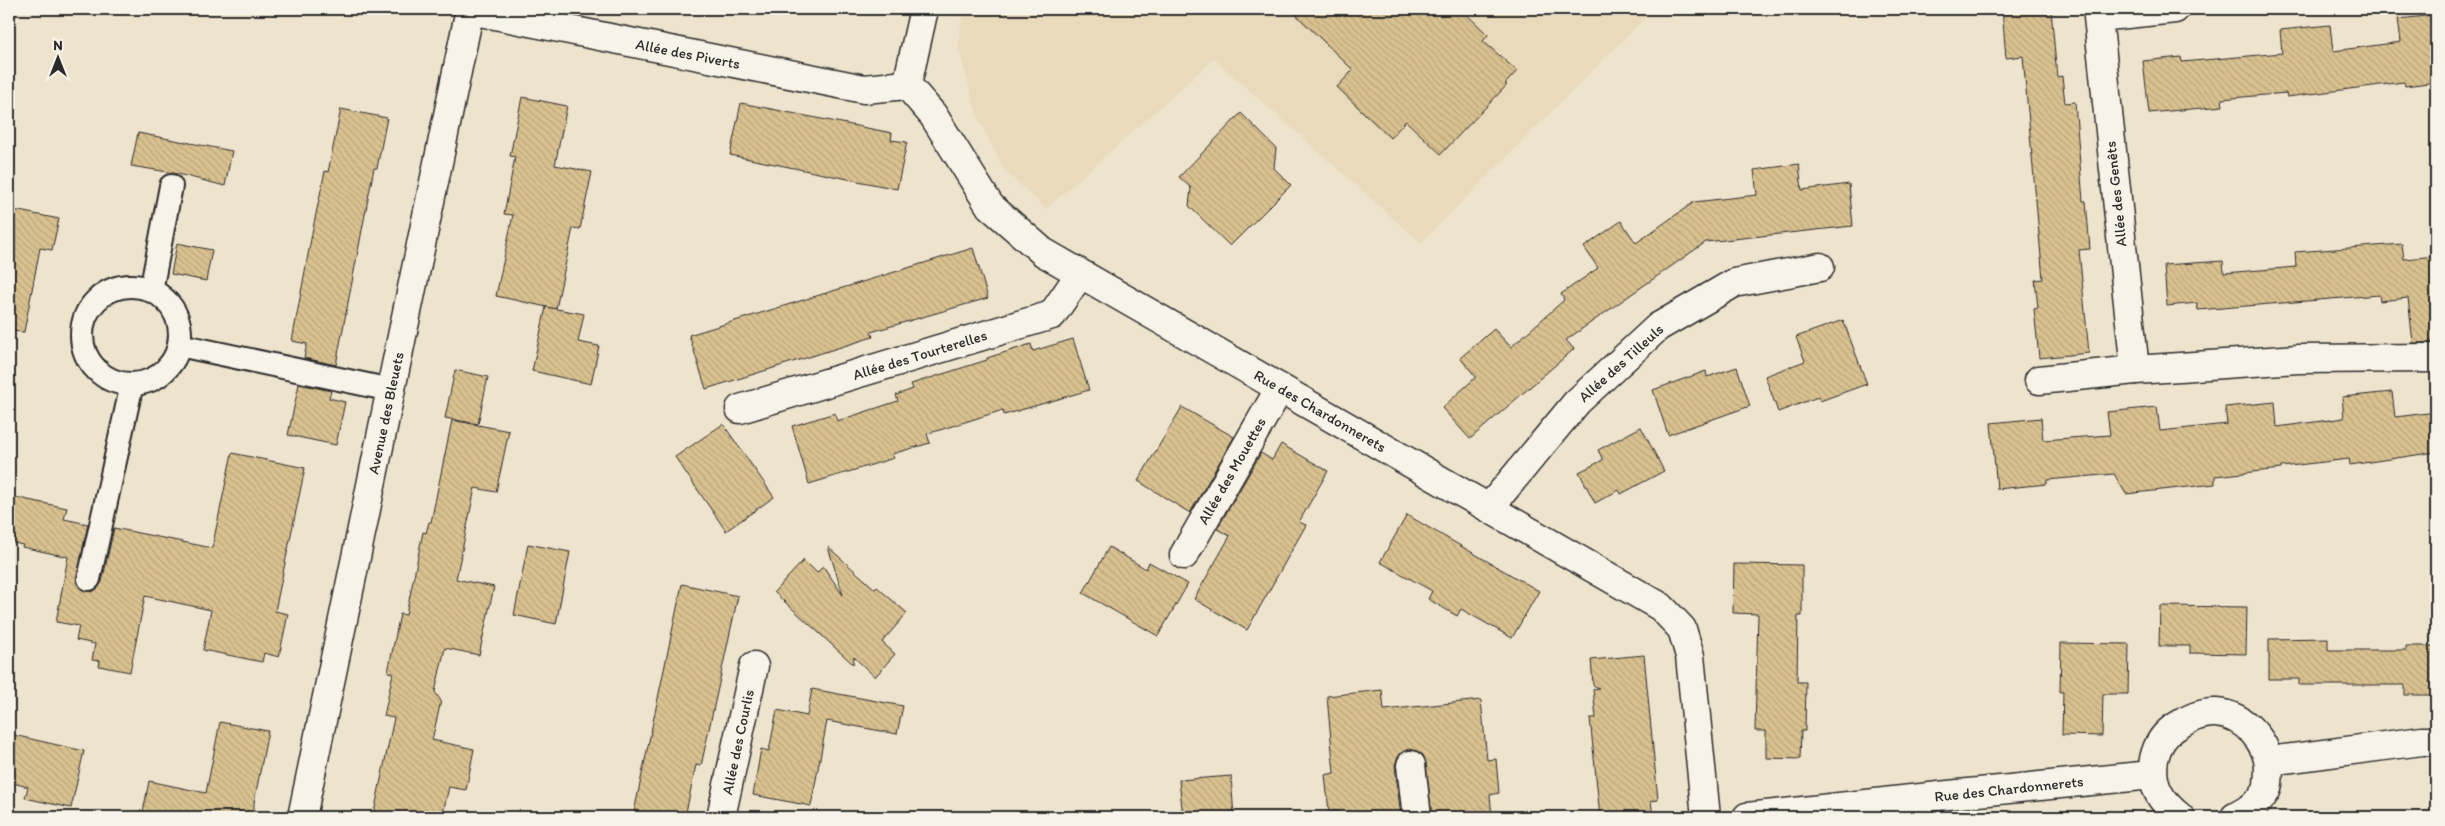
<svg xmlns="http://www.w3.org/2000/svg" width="2445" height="826" font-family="Itim,sans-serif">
<defs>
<pattern id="building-back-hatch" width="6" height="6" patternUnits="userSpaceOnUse" patternTransform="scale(1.25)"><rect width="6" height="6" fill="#d9c190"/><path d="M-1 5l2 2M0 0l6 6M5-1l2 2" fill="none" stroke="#baa67c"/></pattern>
</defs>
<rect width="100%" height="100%" fill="#eee4ce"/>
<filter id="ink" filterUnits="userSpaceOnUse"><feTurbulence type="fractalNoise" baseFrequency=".02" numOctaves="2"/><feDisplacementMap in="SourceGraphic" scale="10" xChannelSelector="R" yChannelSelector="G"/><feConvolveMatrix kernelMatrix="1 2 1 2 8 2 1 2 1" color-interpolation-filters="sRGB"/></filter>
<g filter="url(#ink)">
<polygon fill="#e8dabb" points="963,9 1643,9 1649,14 1421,243 1214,59 1046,209 1004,170 977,115 958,47"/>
<g fill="url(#building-back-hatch)" stroke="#2b2b2b">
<polygon points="1290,9 1461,9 1488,35 1483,41 1517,71 1505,84 1507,85 1441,154 1406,121 1390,138 1337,87 1353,70"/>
<polygon points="2002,9 2051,9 2057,77 2062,76 2065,103 2075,102 2083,201 2086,201 2090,249 2079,250 2089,353 2039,358 2034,309 2038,308 2035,280 2043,279 2023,56 2006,58"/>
<polygon points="2436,15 2436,82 2405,86 2404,82 2287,97 2286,93 2222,99 2223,106 2149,113 2143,61 2181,57 2182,62 2282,53 2280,30 2330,25 2333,51 2401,42 2398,19"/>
<polygon points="522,97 567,106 555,165 592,172 580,229 573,228 556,309 496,296 513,215 504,214 515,157 510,156"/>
<polygon points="741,103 892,133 891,140 907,142 897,189 730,155"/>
<polygon points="341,109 387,118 377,168 374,168 336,365 304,358 307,344 292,341 313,228 325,171 328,172"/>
<polygon points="1241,113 1276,148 1274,168 1291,185 1230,246 1189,206 1191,188 1179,177"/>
<polygon points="138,133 232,151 225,186 174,173 131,166"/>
<polygon points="1799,164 1802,190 1849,184 1853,226 1706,242 1566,340 1574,349 1470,439 1442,408 1476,377 1460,358 1494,329 1511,347 1564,300 1561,294 1598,268 1584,247 1621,221 1636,243 1694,202 1757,195 1754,170"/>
<polygon points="9,209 59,219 52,250 40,248 24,332 9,331"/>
<polygon points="177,243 212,250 206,281 171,274"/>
<polygon points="2402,244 2404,259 2436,256 2436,342 2413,343 2408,298 2380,301 2379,295 2198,310 2197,303 2167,306 2164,265 2223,261 2224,273 2296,267 2295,252"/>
<polygon points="973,248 988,298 871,332 873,337 706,389 689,335"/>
<polygon points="546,307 584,314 578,342 599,346 591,384 532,371"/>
<polygon points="1843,320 1867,384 1820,401 1818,397 1778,412 1765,376 1805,361 1796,337"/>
<polygon points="1073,339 1089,390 1004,415 1003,410 927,434 930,443 892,454 894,458 809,484 792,426 835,413 837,421 898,401 896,395 913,389 911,384 987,360 987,358 1031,344 1033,351"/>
<polygon points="1737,367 1750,406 1668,435 1653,390 1706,371 1707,377"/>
<polygon points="455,370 488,377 478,424 445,418"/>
<polygon points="299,384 331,391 329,398 345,402 336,445 288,435"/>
<polygon points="2392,392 2395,417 2436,412 2436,452 2350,465 2349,459 2281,467 2281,469 2215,476 2215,484 2126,494 2114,474 2047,480 2047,484 1997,489 1991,423 2041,418 2043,440 2110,435 2107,412 2157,407 2160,431 2227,424 2225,407 2275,402 2277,427 2344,418 2342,397"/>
<polygon points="1182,407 1234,437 1190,513 1138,481"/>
<polygon points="452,420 509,431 496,492 475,488 456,579 494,587 479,655 445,648 435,692 441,701 432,740 474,749 466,790 449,787 442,817 373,817 394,718 384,716 393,673 388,672 400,614 406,615 423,532 426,533 429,522 431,522"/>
<polygon points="723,424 774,497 726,531 675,457"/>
<polygon points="1641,427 1664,471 1621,494 1619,490 1595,503 1579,472 1603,460 1598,450"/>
<polygon points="1281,444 1328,471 1299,522 1306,525 1247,630 1194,599 1230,536 1217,529 1261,453 1272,460"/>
<polygon points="232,453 305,468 275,611 288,614 279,657 264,653 262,662 203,650 211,610 145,596 130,672 99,666 100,661 92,660 95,644 76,640 79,626 56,622 68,557 22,547 23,545 9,542 9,496 67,508 64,519 88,524 76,582 81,589 92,592 98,588 102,582 114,528 212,548"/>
<polygon points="1407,515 1539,591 1512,638 1461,609 1457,616 1428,599 1432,591 1380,562"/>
<polygon points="528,544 570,552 556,624 514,615"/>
<polygon points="828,547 875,589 877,587 907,613 882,642 895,654 875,677 854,657 853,664 774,592 804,560 817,573 823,566 843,595"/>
<polygon points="1109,547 1146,569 1149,562 1188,584 1158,636 1083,593"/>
<polygon points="1734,564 1802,565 1802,616 1798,616 1797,682 1806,682 1805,731 1801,731 1800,759 1766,758 1766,731 1755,731 1758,614 1733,613"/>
<polygon points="682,584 738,596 701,766 696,765 685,817 633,817"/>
<polygon points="2160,606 2247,607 2246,654 2190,653 2190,646 2159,646"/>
<polygon points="2328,638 2328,650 2406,650 2406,646 2436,646 2436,695 2405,695 2405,685 2299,685 2299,679 2269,679 2269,639"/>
<polygon points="2061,643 2129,644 2128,694 2103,694 2102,736 2062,735 2063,692 2060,692"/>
<polygon points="1644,655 1658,800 1651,801 1653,817 1600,817 1590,718 1596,718 1593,689 1599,688 1593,685 1591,660"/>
<polygon points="812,689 903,706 897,734 827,721 811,806 753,795 761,749 769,751 777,710 807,716"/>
<polygon points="1382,690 1384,710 1481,700 1487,760 1496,759 1499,793 1490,795 1492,817 1432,817 1426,763 1423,755 1417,751 1410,749 1401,753 1397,759 1395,766 1401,817 1339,817 1339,811 1329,812 1325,775 1334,773 1327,696"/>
<polygon points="220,722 268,731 254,803 254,817 142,817 149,781 206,793"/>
<polygon points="9,734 84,751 71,808 25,798 28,787 9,782"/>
<polygon points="1231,776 1234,817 1183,817 1179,780"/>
</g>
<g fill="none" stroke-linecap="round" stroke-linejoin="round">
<g stroke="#2b2b2b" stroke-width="26">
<g id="service">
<circle cx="131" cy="335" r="49"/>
<polyline points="151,291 171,186"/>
<polyline points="179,345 391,390"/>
<polyline points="89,579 132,384"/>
</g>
</g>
<g stroke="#2b2b2b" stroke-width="31">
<g id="minor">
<polyline points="924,9 907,85 933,115 990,206 1043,252 1661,607 1682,629 1690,656 1706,817"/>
<polyline points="2175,9 2098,17 2135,370 2298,359 2436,358"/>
<polyline points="470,10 864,89 907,85"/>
<polyline points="2039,380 2135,370"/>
<polyline points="740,409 1052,315 1080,274"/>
<polyline points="1489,508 1577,402 1658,327 1734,283 1820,267"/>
<polyline points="1184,555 1280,388"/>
<polyline points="2269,761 2422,741 2436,741"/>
<polyline points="1411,765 1417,817"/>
<polyline points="302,817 470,9"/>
<polyline points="721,817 754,666"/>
<polyline points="1747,817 1948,795 2152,775"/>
<path d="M2180,817c-20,-16 -30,-32 -26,-58 3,-14 11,-26 23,-33 10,-7 26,-14 39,-13 29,2 54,31 53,59 -1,6 0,14 -3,19 -7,13 -18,19 -31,26"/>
</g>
</g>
<use href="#service" stroke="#f7f3e8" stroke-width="22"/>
<use href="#minor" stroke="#f7f3e8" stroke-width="28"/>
</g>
</g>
<g text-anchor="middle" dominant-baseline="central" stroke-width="4.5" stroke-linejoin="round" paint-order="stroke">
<g font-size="15" fill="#2b2b2b" stroke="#f7f3e8">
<text transform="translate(688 54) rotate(11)">Allée des Piverts</text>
<text transform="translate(2116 194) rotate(-96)">Allée des Genêts</text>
<text transform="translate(920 355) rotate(-17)">Allée des Tourterelles</text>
<text transform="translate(1621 363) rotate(-42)">Allée des Tilleuls</text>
<text transform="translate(1320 411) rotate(30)">Rue des Chardonnerets</text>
<text transform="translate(386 413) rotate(-78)">Avenue des Bleuets</text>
<text transform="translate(1232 471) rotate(-60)">Allée des Mouettes</text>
<text transform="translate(738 742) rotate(-78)">Allée des Courlis</text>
<text transform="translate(2009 789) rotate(-6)">Rue des Chardonnerets</text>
</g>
</g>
<rect width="2445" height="826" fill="none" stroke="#f7f3e8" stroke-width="30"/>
<rect x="15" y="15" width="2415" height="796" fill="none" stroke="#2b2b2b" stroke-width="2" filter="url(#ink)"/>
<g transform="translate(58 58)" stroke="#f7f3e8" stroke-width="4" paint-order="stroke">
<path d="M0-4L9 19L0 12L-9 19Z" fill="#2b2b2b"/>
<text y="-8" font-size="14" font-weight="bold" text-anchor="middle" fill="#2b2b2b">N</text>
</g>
</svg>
